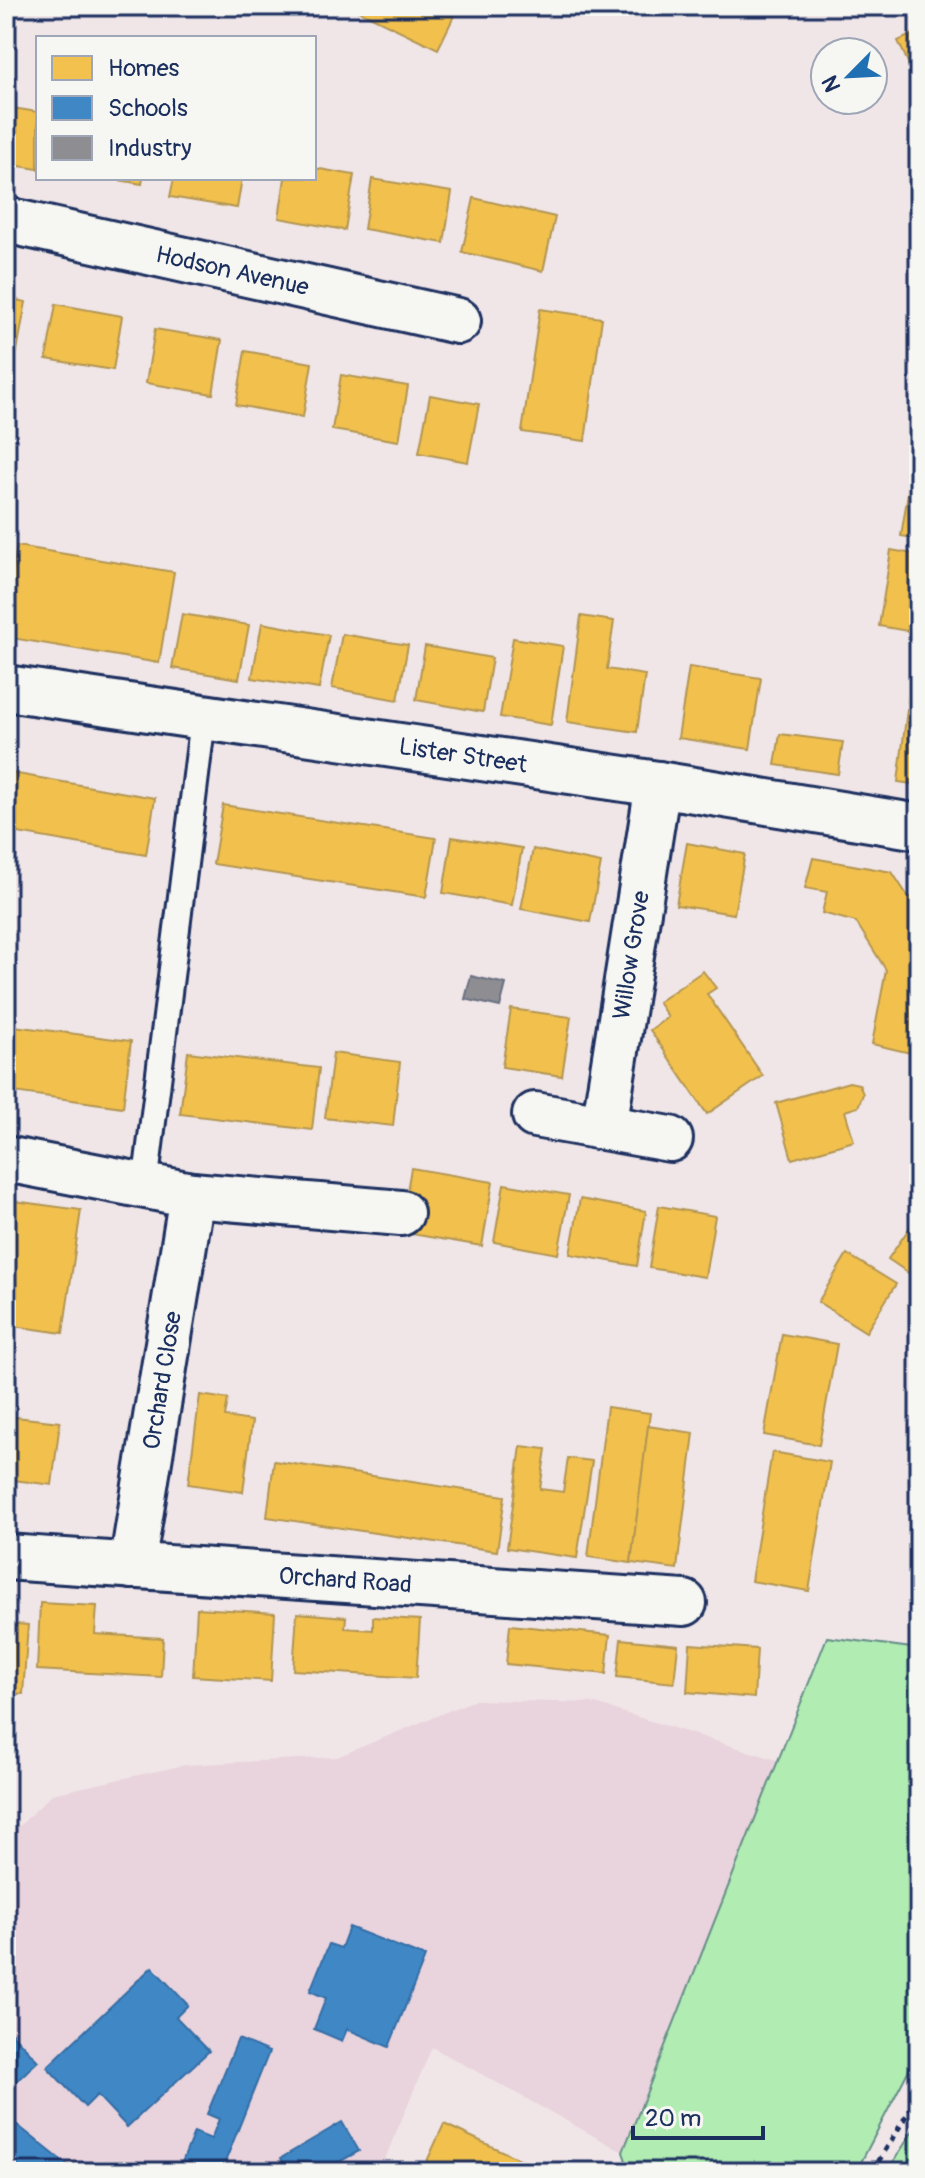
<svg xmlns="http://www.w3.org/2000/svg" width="925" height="2178" font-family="Pangolin,sans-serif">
<rect width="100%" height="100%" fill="#f0e6e8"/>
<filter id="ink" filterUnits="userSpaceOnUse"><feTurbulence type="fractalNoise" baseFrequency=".0125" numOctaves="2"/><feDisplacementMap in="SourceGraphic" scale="16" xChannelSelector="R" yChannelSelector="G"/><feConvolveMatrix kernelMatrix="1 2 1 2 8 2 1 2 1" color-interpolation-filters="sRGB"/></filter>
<g filter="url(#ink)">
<polygon fill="#e9d3dc" points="475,1700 592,1703 780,1761 623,2152 432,2047 382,2166 384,2172 76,2172 6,2116 6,1839 52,1794 185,1765 337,1757"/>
<g fill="#b1ecb2" stroke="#668e88" stroke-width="2">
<polygon points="827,1637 919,1649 919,2050 856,2172 630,2172 623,2152"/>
<polygon points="919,2121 919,2172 887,2172"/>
</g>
<g fill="#f2c14e" stroke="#b29553" stroke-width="2">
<polygon points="361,6 459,6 438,49 359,11"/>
<polygon points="919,31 919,86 898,41"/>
<polygon points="6,107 38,112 38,169 6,164"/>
<polygon points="314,168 354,175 345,230 279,218 285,178 314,178"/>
<polygon points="107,178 143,178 142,184"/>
<polygon points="174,178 242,178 237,208 170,197"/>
<polygon points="372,179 452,192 444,243 364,229"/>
<polygon points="474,198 555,217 543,271 462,252"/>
<polygon points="6,298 26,302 16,356 6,355"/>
<polygon points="56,304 122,316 113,370 46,359"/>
<polygon points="540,309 602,318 585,441 522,432"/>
<polygon points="155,329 222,340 213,394 146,383"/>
<polygon points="245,351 312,363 303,417 236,405"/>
<polygon points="341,375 408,386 399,441 332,430"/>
<polygon points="430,395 479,404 468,462 419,453"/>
<polygon points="917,437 919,437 919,539 901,536"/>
<polygon points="17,546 174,572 159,663 6,637 6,613"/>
<polygon points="891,550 919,555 919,633 879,626"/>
<polygon points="182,614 249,625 239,679 172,668"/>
<polygon points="581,616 614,621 607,669 645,675 637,732 567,722"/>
<polygon points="262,623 329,635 319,689 252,678"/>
<polygon points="342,634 408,645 398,700 332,688"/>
<polygon points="513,638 563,646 551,725 500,717"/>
<polygon points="916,642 919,643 919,703 908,702"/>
<polygon points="425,646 492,658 483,712 416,700"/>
<polygon points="689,667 761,678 750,749 678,738"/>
<polygon points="907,709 919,710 919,785 898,782"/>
<polygon points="780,734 843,742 838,774 775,765"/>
<polygon points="6,772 155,798 146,855 6,831"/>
<polygon points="223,805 436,838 426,897 213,864"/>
<polygon points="452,837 522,848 512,905 443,893"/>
<polygon points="687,843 745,854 734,914 676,905"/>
<polygon points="533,849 601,863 590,922 521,909"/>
<polygon points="813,858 892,872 909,898 919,894 919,1055 872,1044 886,970 856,922 822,913 827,892 805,888"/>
<polygon points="703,971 716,988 707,994 763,1076 707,1114 650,1030 668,1017 658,1002"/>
<polygon points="511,1009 571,1017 562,1076 502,1067"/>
<polygon points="6,1025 131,1041 123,1107 6,1091"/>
<polygon points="188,1052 319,1068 312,1130 180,1114"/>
<polygon points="333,1053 400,1062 393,1126 325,1118"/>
<polygon points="849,1082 859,1084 863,1094 858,1107 845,1111 854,1141 792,1159 776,1103"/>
<polygon points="411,1168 493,1182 482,1246 400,1232"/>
<polygon points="504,1184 569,1195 558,1254 494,1242"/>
<polygon points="580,1199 646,1211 637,1266 570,1254"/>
<polygon points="14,1201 81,1210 63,1333 6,1325 6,1255"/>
<polygon points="659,1206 715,1216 705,1277 649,1268"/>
<polygon points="917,1217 919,1218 919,1280 888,1259"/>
<polygon points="847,1254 896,1284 866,1332 818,1302"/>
<polygon points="782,1334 837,1344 819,1445 764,1435"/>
<polygon points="200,1395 228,1399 225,1417 252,1421 243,1492 188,1484"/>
<polygon points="607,1407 650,1413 631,1563 588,1557"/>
<polygon points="6,1416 60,1422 52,1485 6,1479"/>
<polygon points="648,1426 694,1433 677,1569 631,1563"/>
<polygon points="521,1446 546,1449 540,1489 563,1492 568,1458 592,1461 577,1558 507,1548"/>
<polygon points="772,1452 830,1462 809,1591 751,1581"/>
<polygon points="274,1461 505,1496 497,1551 267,1517"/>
<polygon points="40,1603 97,1606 95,1634 163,1638 161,1677 37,1670"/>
<polygon points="197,1608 275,1613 271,1681 193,1676"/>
<polygon points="297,1613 346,1617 345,1628 373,1630 373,1617 420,1620 416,1678 293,1670"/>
<polygon points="6,1623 28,1625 23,1694 6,1693"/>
<polygon points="510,1625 610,1635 606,1674 506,1664"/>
<polygon points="621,1639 678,1645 674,1683 617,1677"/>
<polygon points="690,1644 757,1649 754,1698 687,1692"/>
<polygon points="444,2124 521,2160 516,2172 422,2172"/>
</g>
<g fill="#3f88c5" stroke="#346da6" stroke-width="2">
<polygon points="349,1927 425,1957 389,2047 347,2029 342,2041 314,2029 326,1998 310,1991 329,1944 341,1948"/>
<polygon points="152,1967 188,2005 176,2017 209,2051 127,2127 97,2095 85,2107 47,2067"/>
<polygon points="6,2027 38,2061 6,2091"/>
<polygon points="238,2039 269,2052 221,2172 179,2170 194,2132 211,2139 219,2119 207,2114"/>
<polygon points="6,2116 76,2172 6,2172"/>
<polygon points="342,2122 359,2151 337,2163 342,2172 289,2172 281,2158"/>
</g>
<polygon fill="#8d8d92" stroke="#6b7182" stroke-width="2" points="471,976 506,984 500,1007 465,999"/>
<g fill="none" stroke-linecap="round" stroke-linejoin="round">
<g stroke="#1b2f5e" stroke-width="30">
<polyline id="lane" points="145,1186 203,719"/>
</g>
<g stroke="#1b2f5e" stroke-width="50">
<g id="street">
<path id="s1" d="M6,220l452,101"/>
<path id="s2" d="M6,688l652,96 261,43"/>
<polyline points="535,1115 670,1139"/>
<path id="s3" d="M604,1127l54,-343"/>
<polyline points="6,1159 192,1195 401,1213"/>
<path id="s4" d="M6,1557l678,46"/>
<path id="s5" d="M132,1566l60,-371"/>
</g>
</g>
<polyline stroke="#1b2f5e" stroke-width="5" stroke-dasharray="6 6" stroke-linecap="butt" points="872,2172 919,2095"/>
<use href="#lane" stroke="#f6f6f2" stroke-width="24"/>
<use href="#street" stroke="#f6f6f2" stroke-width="44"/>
</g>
</g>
<g text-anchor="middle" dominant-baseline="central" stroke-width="8" stroke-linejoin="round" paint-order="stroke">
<g font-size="24" fill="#1b2f5e" stroke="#f6f6f2">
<text stroke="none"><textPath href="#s1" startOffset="232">Hodson Avenue</textPath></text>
<text stroke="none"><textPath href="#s2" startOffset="462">Lister Street</textPath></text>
<text stroke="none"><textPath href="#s3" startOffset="174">Willow Grove</textPath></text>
<text stroke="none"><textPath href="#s5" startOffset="188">Orchard Close</textPath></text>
<text stroke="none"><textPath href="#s4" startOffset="340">Orchard Road</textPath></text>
</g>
</g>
<rect width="925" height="2178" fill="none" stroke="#f6f6f2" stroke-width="32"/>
<rect x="16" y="16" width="893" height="2146" fill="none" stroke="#1b2f5e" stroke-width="3" filter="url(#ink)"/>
<rect x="36" y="36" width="280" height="144" fill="#f6f6f2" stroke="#9ea6b7" stroke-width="2"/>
<rect x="52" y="56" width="40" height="24" fill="#f2c14e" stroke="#9ea6b7" stroke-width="2"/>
<text x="108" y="76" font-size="24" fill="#1b2f5e">Homes</text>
<rect x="52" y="96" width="40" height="24" fill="#3f88c5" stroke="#9ea6b7" stroke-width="2"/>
<text x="108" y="116" font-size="24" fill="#1b2f5e">Schools</text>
<rect x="52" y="136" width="40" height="24" fill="#8d8d92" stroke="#9ea6b7" stroke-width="2"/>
<text x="108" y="156" font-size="24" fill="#1b2f5e">Industry</text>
<g transform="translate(849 76) rotate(246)"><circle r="38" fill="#f6f6f2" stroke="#9ea6b7" stroke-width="2"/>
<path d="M0-6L14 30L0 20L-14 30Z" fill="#1f6fb2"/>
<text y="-12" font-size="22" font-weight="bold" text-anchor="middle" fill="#1b2f5e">N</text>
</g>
<path d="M633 2126v12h130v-12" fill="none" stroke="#1b2f5e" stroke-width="4"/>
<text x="645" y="2126" font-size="24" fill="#1b2f5e" stroke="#f6f6f2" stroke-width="6" paint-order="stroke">20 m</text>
</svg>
